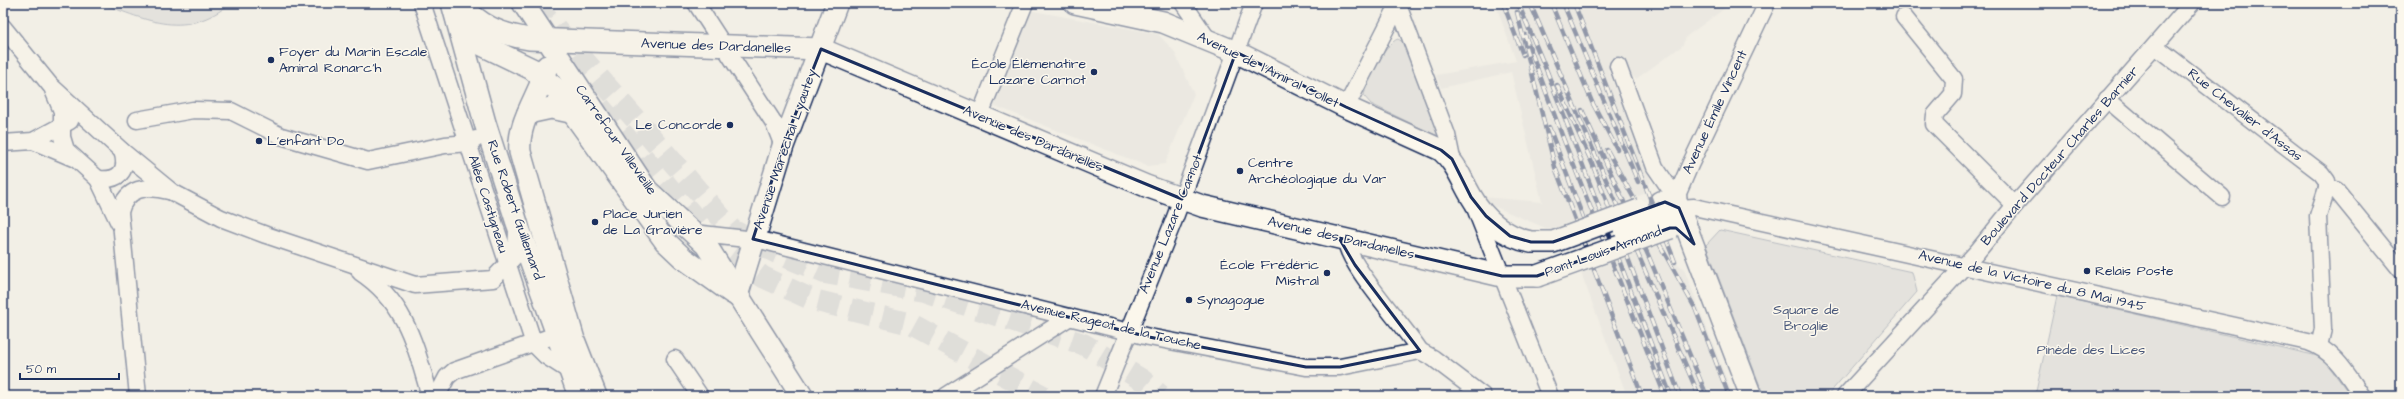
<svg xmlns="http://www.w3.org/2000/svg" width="2404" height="399" font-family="'Architects Daughter',sans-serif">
<rect width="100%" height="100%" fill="#f2efe6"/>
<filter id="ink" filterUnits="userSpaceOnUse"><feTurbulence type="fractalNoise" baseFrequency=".025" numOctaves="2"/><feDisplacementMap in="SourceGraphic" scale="8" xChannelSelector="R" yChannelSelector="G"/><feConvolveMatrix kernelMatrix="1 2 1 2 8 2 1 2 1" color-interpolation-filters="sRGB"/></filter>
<g filter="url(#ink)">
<g fill="#e2e1dc">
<polygon points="1495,3 1720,3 1724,9 1687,36 1682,46 1636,79 1631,75 1627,65 1608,69 1651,181 1644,194 1550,230 1484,202 1483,197 1542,202 1511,72 1441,88 1436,75 1516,61"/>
<polygon points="1028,10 1158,34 1174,51 1194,94 1165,164 1147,166 990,104"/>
<polygon points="1654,244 1684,269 1733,396 1627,396 1581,273"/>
</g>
<g fill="#d2d3d2" stroke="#768198">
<path d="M100,3h131c-46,37 -82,18 -131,0z"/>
<path d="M1398,39l8,5 33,89 -2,3 -66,-32 -7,-8c1,-12 22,-54 34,-57z"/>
<polygon points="1720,230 1912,272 1917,292 1827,396 1764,396 1706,245"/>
<polygon points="2057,296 2322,357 2351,396 2035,396"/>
</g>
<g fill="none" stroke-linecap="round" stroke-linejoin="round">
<g stroke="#c7c9cb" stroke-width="22" stroke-dasharray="22 11" stroke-linecap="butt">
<polyline points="534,3 732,230 777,253 825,273 924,291 1083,344 1142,380 1161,396"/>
<polyline points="600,107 704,229 721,246 763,277 813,300 911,324 1043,396"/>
</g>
<g stroke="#1b2f5e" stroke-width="19">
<g id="minor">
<polyline points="422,3 534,344 546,356 571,372"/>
<polyline points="696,3 774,123 783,146"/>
<polyline points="1183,3 1209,41"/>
<path d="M1767,3l-77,162 -12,28 1,15 15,-1 18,4 596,131c27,9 39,32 54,54"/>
<polyline points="1398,5 1447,135 1452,159"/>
<polyline points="1904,17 1954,79 1953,94 1935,115 1934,124 2015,205"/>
<polyline points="3,27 50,85 122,151 172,192 221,218 266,235 415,285 493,279 516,255 517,230"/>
<polyline points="2155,46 2321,173 2327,181 2327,188"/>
<polyline points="1618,66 1655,167 1668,186 1678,193"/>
<polyline points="53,90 62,111 62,137 66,150 98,179 119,223"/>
<polyline points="2107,99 2222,197"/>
<polyline points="1346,107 1399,3"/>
<polyline points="979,117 1025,3"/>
<polyline points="137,120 193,110 231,111 281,136 368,161 445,145 468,143 476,139"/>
<polyline points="33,141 73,158"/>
<polyline points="3,143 33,141 70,121"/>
<path d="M98,179c20,2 31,-7 24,-28"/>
<polyline points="2327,188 2336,190 2401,270"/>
<polyline points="1475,208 1550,396"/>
<polyline points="693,233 764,241 1149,337 1306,367 1340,367 1420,351 1433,358 1483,396"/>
<path d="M1346,239c-2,22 60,89 74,112"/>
<path d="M360,272c47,31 55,74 70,124"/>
<polyline points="2319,346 2323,329 2318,216 2327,188"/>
<polyline points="675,359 700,396"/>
<path d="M138,396l-18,-184c6,-25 27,-27 49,-21"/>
<polyline points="437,396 447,377 454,371 550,337 557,333 561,323"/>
<polyline points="946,396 1070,317"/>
<polyline points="1103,396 1174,220 1254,3"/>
<polyline points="1845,396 1977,252 2015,205 2192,3"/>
</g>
</g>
<g stroke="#1b2f5e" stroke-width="24">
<g id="major">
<polyline points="452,3 485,123 517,223 579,396"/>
<path d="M460,3c19,23 40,31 69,36l292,10 325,137 56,20 300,70h35"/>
<polyline points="523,3 647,190 706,245 802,396"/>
<path d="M1075,3l88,19 73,30 110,55 95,43c15,13 20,29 30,46 13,23 34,41 60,46"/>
<polyline points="458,23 480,44 532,69 554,87 665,241 683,258 732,293"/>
<path d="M547,66c-7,29 -30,55 -27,86l54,188 22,56"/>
<polyline points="528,113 551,108 575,113"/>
<polyline points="1660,202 1672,203 1679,208 1751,396"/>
<polyline points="737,296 783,146 837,3"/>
</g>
</g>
<use href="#minor" stroke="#fbf7ec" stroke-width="16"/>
<use href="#major" stroke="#fbf7ec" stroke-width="21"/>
<g stroke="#1b2f5e" stroke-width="4.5">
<g id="rail">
<polyline points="1503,3 1523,55"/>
<polyline points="1518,3 1548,74 1671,396"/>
<polyline points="1530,3 1699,396"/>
<polyline points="1551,3 1592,102 1617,149"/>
<polyline points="1563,3 1638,182"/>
<polyline points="1574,3 1675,262"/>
<polyline points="1517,12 1555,167 1642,396"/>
<polyline points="1525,35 1563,138 1665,396"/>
<polyline points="1557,85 1592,163 1680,396"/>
<polyline points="1582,110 1649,257 1707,396"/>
<polyline points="1549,127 1584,220"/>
<polyline points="1607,150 1695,308 1729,396"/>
</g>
</g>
<use href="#rail" stroke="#fbf7ec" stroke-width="3" stroke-dasharray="9" stroke-linecap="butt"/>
<g stroke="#1b2f5e" stroke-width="24" stroke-linecap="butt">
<g id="major-bridge">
<polyline points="1624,229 1664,213"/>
<polyline points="1531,242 1553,242 1639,210"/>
<polyline points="1537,276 1670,228"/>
</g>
</g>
<use href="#major-bridge" stroke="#fbf7ec" stroke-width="21"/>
</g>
</g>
<path d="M0 0H2404V399H0ZM821,49l361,150 54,-147 110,55 95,43 11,9 19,38 15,19 24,20 21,6h22l112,-40 14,6 15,36 -18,-16h-6l-133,48h-35l-163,-38 16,27 65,86 -80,16h-34l-157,-30 -396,-98 30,-93z" fill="#f2efe6" fill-opacity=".55" fill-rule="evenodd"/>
<path fill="none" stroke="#1b2f5e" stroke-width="3" stroke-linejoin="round" d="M821,49l361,150 54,-147 110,55 95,43 11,9 19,38 15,19 24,20 21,6h22l112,-40 14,6 15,36 -18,-16h-6l-133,48h-35l-163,-38 16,27 65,86 -80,16h-34l-157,-30 -396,-98 30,-93z"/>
<g fill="#1b2f5e" stroke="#fbf7ec" stroke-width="1.5">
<circle cx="271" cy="60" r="4"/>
<circle cx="1094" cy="72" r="4"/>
<circle cx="730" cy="125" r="4"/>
<circle cx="259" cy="141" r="4"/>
<circle cx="1240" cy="171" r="4"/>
<circle cx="595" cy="222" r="4"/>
<circle cx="2087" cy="271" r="4"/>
<circle cx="1327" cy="273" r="4"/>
<circle cx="1189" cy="300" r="4"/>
</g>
<g text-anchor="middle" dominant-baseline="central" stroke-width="3" stroke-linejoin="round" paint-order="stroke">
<g font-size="14" fill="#1b2f5e" stroke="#fbf7ec">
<text transform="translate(716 46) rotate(2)">Avenue des Dardanelles</text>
<text transform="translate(1268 70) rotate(26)">Avenue de l'Amiral Collet</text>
<text transform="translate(1715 112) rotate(-65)">Avenue Émile Vincent</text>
<text transform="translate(2245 115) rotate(38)">Rue Chevalier d'Assas</text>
<text transform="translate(1033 139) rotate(23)">Avenue des Dardanelles</text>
<text transform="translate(616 140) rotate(55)">Carrefour Villevieille</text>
<text transform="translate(785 149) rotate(-71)">Avenue Maréchal Lyautey</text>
<text transform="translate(2060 156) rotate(-49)">Boulevard Docteur Charles Barnier</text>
<text transform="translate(488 204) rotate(72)">Allée Castigneau</text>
<text transform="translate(515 210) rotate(71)">Rue Robert Guillemard</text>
<text transform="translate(1171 224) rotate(-68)">Avenue Lazare Carnot</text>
<text transform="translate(1341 238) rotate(13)">Avenue des Dardanelles</text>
<text transform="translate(1603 252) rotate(-20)">Pont Louis Armand</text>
<text transform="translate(2032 281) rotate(13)">Avenue de la Victoire du 8 Mai 1945</text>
<text transform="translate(1111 325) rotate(13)">Avenue Rageot de la Touche</text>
</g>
<g font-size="14" fill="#1b2f5e" stroke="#fbf7ec" text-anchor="start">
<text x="279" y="52">Foyer du Marin Escale<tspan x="279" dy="16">Amiral Ronarc'h</tspan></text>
<text x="1086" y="64" text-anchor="end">École Élémenatire<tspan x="1086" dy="16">Lazare Carnot</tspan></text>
<text x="722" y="125" text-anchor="end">Le Concorde</text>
<text x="267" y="141">L'enfant Do</text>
<text x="1248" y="163">Centre<tspan x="1248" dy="16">Archéologique du Var</tspan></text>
<text x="603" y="214">Place Jurien<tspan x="603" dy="16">de La Gravière</tspan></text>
<text x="1319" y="265" text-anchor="end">École Frédéric<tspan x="1319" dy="16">Mistral</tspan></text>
<text x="2095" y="271">Relais Poste</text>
<text x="1197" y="300">Synagogue</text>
</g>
<g font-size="14" fill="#49587b" stroke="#fbf7ec">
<text x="1806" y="310">Square de<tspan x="1806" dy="16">Broglie</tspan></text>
<text x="2091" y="350">Pinède des Lices</text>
</g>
</g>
<rect width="2404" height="399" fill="none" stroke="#fbf7ec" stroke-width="16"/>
<rect x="8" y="8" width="2388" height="383" fill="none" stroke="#1b2f5e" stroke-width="1.5" filter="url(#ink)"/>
<path d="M20 373v6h99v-6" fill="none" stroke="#1b2f5e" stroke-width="2"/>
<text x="26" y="373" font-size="12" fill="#1b2f5e" stroke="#fbf7ec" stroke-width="3" paint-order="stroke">50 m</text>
</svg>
